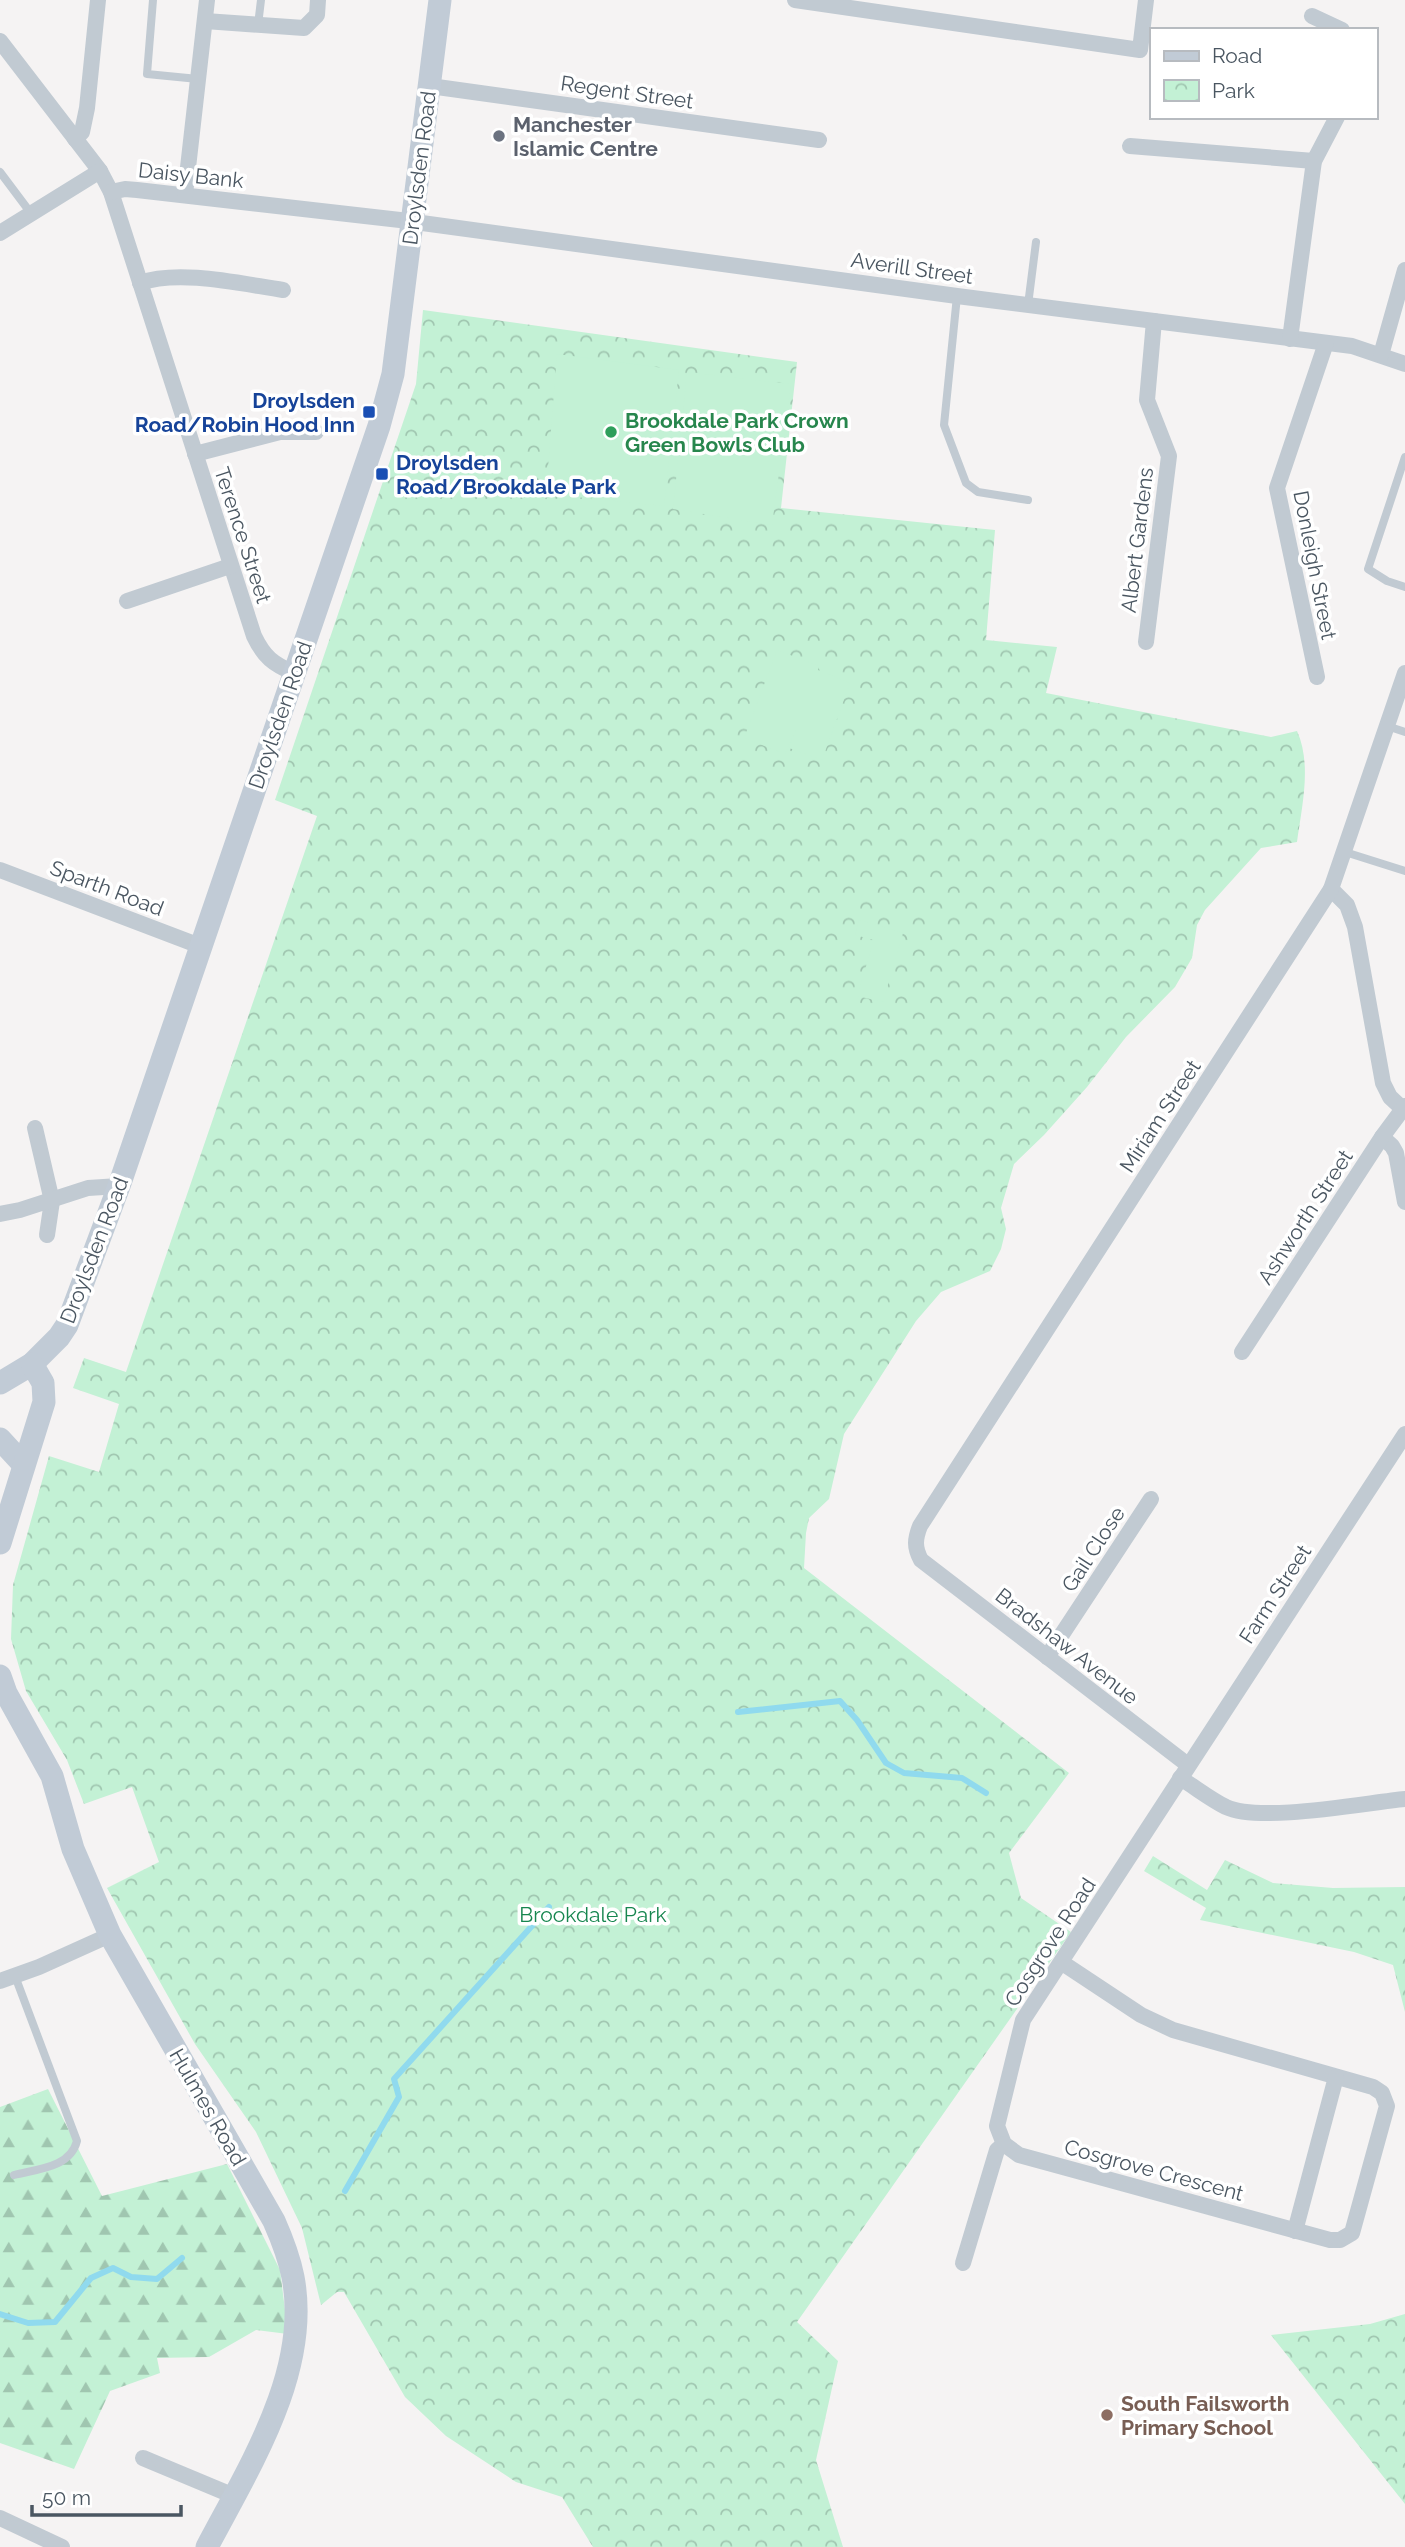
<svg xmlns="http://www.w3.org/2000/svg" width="1405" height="2547" font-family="Raleway,sans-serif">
<defs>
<pattern id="forest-firs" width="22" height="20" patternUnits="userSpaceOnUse" patternTransform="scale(1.75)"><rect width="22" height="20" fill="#c3f1d5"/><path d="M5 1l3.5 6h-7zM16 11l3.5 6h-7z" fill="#a0c6b0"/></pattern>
<pattern id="park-crowns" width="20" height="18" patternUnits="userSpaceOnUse" patternTransform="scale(1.75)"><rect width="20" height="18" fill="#c3f1d5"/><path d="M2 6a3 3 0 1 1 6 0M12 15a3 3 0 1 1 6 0" fill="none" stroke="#a0c6b0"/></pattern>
</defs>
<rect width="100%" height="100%" fill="#f5f3f3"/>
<polygon fill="url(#forest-firs)" points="48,2089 102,2196 227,2164 280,2270 288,2334 256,2330 209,2357 157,2358 160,2373 110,2391 74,2469 0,2443 0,2107"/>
<g fill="url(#park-crowns)">
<path d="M423,310l374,52 -16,146 214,22 -9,110 71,7 -11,46 225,44 26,-6c15,33 5,75 0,111l-36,6 -56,62 -8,15 -5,33 -17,29 -49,50 -39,50 -43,48 -30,29 -13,44 5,21 -5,20 -11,22 -49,21 -25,29 -72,113 -15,65 -20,19 -3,15 -2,35 265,205 -60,80 12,45 50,34 -274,390 41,39 -22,99 27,87h-250l-31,-50 -46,-15 -70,-46 -41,-39 -61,-105h-7l-16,13 -19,-77 -46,-96 -61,-88 -88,-156 52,-26 -27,-75 -48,17 -17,-44 -41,-69 -15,-52 2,-54 36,-129 50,16 20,-68 -46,-16 11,-30 42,14 191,-556 -42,-16 141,-416z"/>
<polygon points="1153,1856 1207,1890 1225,1860 1273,1883 1333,1888 1405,1887 1405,2012 1393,1965 1354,1952 1200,1920 1206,1908 1144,1871"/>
<polygon points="1405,2314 1405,2504 1271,2335 1370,2324"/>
</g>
<g fill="#c3f1d5">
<polygon points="557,354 679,370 664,506 546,494"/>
<polygon points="687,372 791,384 772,525 673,509"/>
<polygon points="777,650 819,666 818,670 850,683 822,760 789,748 797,726 785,754 744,738"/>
<polygon points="859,920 903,933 883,1002 857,996 874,940 855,935"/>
</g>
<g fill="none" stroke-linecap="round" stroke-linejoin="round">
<g stroke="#90daee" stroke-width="6">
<polyline points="738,1712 840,1701 857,1720 886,1763 904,1773 962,1778 986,1793"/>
<polyline points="345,2191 399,2097 394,2079 549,1907"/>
<polyline points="0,2314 28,2323 55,2322 91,2278 113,2268 131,2277 157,2279 182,2258"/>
</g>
<g stroke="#c1cad2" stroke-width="8">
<polyline points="153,0 147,74 198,79"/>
<polyline points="258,25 261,0"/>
<polyline points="0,172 30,212"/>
<polyline points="957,296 944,425 966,483 978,492 1028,500"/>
<polyline points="1028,305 1036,242"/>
<polyline points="1405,457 1368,569 1387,581 1405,587"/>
<polyline points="1387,726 1405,732"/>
<polyline points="1345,852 1405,871"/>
<path d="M14,2175c23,-6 56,-7 63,-34l-62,-165"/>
</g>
<g stroke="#c1cad2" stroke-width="16">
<polyline points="795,0 1140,50 1146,0"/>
<polyline points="1312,16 1342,30"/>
<polyline points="205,21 304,28 317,15 318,0"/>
<path d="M0,41l100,130 11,21 143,444c10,21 19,28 40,37"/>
<polyline points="430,86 819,140"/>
<polyline points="75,139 82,132 87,108 98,0"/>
<polyline points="1130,146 1314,161"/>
<polyline points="111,192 125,189 137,190 400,220 957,296 1352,346 1405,364"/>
<polyline points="185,194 207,0"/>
<polyline points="0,233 100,171"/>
<path d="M140,283c39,-14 102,1 143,7"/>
<polyline points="1290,339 1314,161 1337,117"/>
<polyline points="1381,355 1405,270"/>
<polyline points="195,454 280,432 316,432"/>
<polyline points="127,601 230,566"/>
<polyline points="1146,642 1169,456 1147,400 1154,321"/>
<polyline points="1317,677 1277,488 1326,343"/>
<polyline points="0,870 200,946"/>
<polyline points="1331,889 1347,905 1355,927 1383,1083 1390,1097 1403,1109"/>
<polyline points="35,1128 52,1201 47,1235"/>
<polyline points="1382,1137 1392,1146 1396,1153 1405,1202"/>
<polyline points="0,1214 20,1210 88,1188 119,1186"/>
<polyline points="1242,1352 1382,1137 1405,1106"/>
<polyline points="1047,1657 1151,1499"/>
<path d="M1188,1765l-267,-205c-7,-13 -6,-21 -1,-34l411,-637 74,-216"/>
<path d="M1180,1778c15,9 30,21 46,29 34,16 138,-4 179,-8"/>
<polyline points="1061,1962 1141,2015 1173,2030 1373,2087 1382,2093 1387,2106 1352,2233 1340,2240 1330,2240 1019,2155 1004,2144 997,2126 1023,2020 1405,1434"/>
<polyline points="0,1981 39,1967 110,1935"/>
<polyline points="1295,2231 1336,2077"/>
<polyline points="963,2263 997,2150 1004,2144"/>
<polyline points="143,2458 234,2496"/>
<polyline points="0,2518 62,2547"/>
</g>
<g stroke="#c1cbd6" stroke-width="23">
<polyline points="0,1383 32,1364 59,1337 67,1325 119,1186 379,426 393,374 440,0"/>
<polyline points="0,1439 23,1464"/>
<polyline points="0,1543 44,1402 43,1383 32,1364"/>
<path d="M0,1676l6,17 46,83 21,73 37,86 164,286c8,18 15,36 19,56 18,94 -44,190 -86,270"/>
</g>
</g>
<circle fill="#6b7280" stroke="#fff" stroke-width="2.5" cx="499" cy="136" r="7"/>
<g fill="#1a4fb4" stroke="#fff" stroke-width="2.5">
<rect x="362" y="405" width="14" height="14" rx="3.5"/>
<rect x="375" y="467" width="14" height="14" rx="3.5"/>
</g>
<circle fill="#2e9e5b" stroke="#fff" stroke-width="2.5" cx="611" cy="432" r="7"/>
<circle fill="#8d6e63" stroke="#fff" stroke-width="2.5" cx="1107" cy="2415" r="7"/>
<g text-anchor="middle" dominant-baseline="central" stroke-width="7" stroke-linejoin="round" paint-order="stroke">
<g font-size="21" fill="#4a5661" stroke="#fff">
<text transform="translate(627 92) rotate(8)">Regent Street</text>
<text transform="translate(419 168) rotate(-83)">Droylsden Road</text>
<text transform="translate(191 175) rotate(6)">Daisy Bank</text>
<text transform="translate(912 268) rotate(8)">Averill Street</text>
<text transform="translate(243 535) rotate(72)">Terence Street</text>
<text transform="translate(1137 540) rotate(-83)">Albert Gardens</text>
<text transform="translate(1315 565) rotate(79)">Donleigh Street</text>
<text transform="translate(280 715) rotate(-71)">Droylsden Road</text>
<text transform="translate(107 888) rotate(21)">Sparth Road</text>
<text transform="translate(1160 1116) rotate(-57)">Miriam Street</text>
<text transform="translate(1305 1217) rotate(-57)">Ashworth Street</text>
<text transform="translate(94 1250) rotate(-69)">Droylsden Road</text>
<text transform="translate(1093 1549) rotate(-57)">Gail Close</text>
<text transform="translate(1275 1594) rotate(-57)">Farm Street</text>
<text transform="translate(1067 1646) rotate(38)">Bradshaw Avenue</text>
<text transform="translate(1050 1942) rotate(-57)">Cosgrove Road</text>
<text transform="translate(208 2107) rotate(60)">Hulmes Road</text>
<text transform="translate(1154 2170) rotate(15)">Cosgrove Crescent</text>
</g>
<g font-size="21" font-weight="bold" fill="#5b616d" stroke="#fff" text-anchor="start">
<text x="513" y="124">Manchester<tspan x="513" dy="24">Islamic Centre</tspan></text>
</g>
<g font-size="21" font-weight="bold" fill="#164399" stroke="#fff" text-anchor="end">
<text x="355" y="400">Droylsden<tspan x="355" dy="24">Road/Robin Hood Inn</tspan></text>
<text x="396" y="462" text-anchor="start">Droylsden<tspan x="396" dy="24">Road/Brookdale Park</tspan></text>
</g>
<g font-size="21" font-weight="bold" fill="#27864d" stroke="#fff" text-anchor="start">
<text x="625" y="420">Brookdale Park Crown<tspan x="625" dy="24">Green Bowls Club</tspan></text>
</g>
<g font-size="21" fill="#17864f" stroke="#fff">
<text x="593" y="1914">Brookdale Park</text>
</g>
<g font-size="21" font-weight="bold" fill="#785e54" stroke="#fff" text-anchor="start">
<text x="1121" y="2403">South Failsworth<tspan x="1121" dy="24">Primary School</tspan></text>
</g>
</g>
<rect x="1150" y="28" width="228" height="91" fill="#ffffff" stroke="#b7bbc0" stroke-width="2"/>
<rect x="1164" y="51" width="35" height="10" fill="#c1cbd6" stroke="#b7bbc0" stroke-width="2"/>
<text x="1212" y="63" font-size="21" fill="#4a5661">Road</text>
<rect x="1164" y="80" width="35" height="21" fill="url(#park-crowns)" stroke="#b7bbc0" stroke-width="2"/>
<text x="1212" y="98" font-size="21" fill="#4a5661">Park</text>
<path d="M32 2505v10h149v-10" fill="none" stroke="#4a5661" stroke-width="3.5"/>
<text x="42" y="2505" font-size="21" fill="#4a5661" stroke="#ffffff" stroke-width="5" paint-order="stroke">50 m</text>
</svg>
